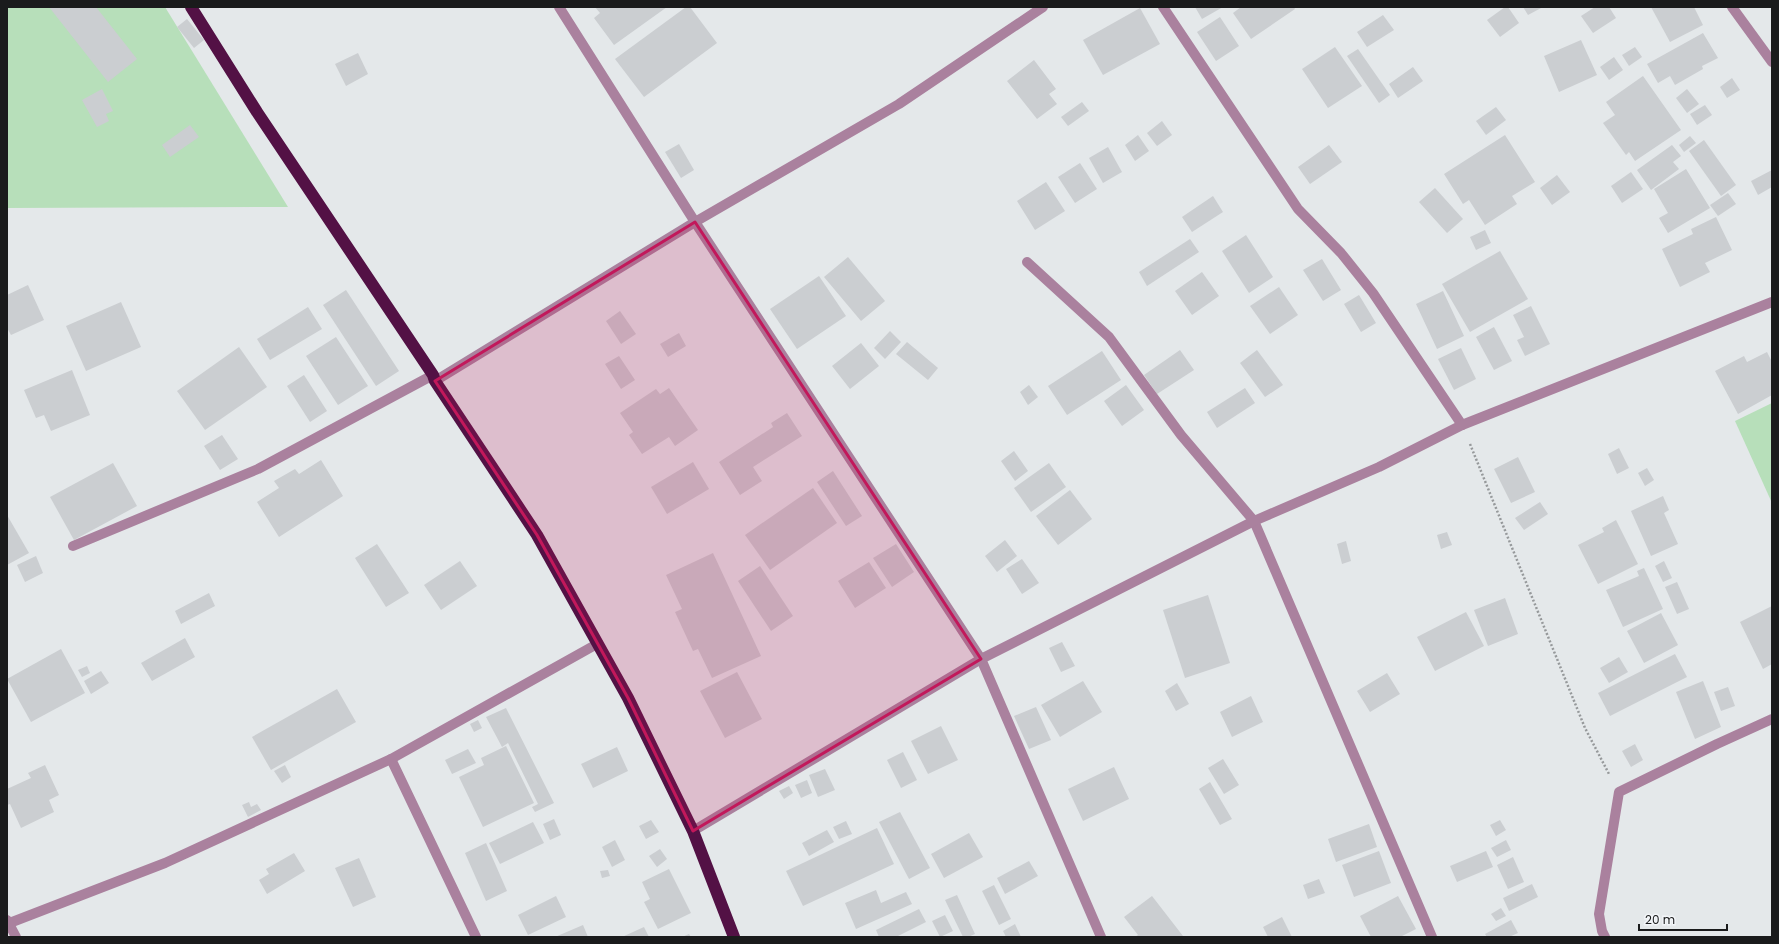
<svg xmlns="http://www.w3.org/2000/svg" width="1779" height="944" font-family="Poppins,sans-serif">
<rect width="100%" height="100%" fill="#e4e8ea"/>
<g fill="#b7dfba">
<polygon points="7,7 165,7 288,207 7,208"/>
<polygon points="1772,403 1772,503 1735,421"/>
</g>
<g fill="#cbced1">
<polygon points="49,7 96,7 137,59 108,82"/>
<polygon points="595,7 667,7 614,45 594,18 600,13"/>
<polygon points="686,7 690,7 717,43 644,97 615,59"/>
<polygon points="1195,7 1223,7 1202,19"/>
<polygon points="1241,7 1294,7 1295,9 1251,39 1233,13"/>
<polygon points="1505,7 1508,7 1519,23 1500,37 1487,20"/>
<polygon points="1523,7 1543,7 1528,15"/>
<polygon points="1595,7 1609,7 1616,18 1593,33 1581,16"/>
<polygon points="1651,7 1694,7 1703,25 1670,42"/>
<polygon points="1140,8 1160,44 1103,75 1083,40"/>
<polygon points="1383,15 1394,30 1367,47 1357,32"/>
<polygon points="1220,17 1239,46 1216,61 1197,32"/>
<polygon points="187,19 204,40 194,48 177,27"/>
<polygon points="1703,33 1718,58 1702,66 1703,69 1675,85 1670,76 1658,83 1647,64"/>
<polygon points="1581,40 1597,75 1559,92 1544,56"/>
<polygon points="1335,47 1362,86 1328,108 1302,69"/>
<polygon points="1635,47 1642,57 1629,66 1622,55"/>
<polygon points="1358,49 1390,95 1379,103 1347,56"/>
<polygon points="358,53 368,74 346,86 335,64"/>
<polygon points="1614,57 1623,70 1609,80 1600,67"/>
<polygon points="1034,60 1056,89 1049,94 1057,104 1037,119 1007,81"/>
<polygon points="1413,67 1423,81 1398,98 1389,84"/>
<polygon points="1643,76 1681,130 1635,161 1629,152 1626,155 1603,123 1615,115 1606,102"/>
<polygon points="1732,78 1740,90 1727,98 1720,87"/>
<polygon points="102,89 113,111 106,114 109,121 97,127 82,100"/>
<polygon points="1687,89 1699,104 1687,113 1676,98"/>
<polygon points="1082,102 1089,111 1068,126 1061,117"/>
<polygon points="1705,105 1712,115 1697,125 1690,114"/>
<polygon points="1496,107 1506,120 1486,135 1476,121"/>
<polygon points="1162,121 1172,135 1157,146 1147,133"/>
<polygon points="190,125 199,137 170,157 162,145"/>
<polygon points="1138,135 1149,151 1135,161 1125,145"/>
<polygon points="1505,135 1535,182 1512,196 1517,204 1485,225 1469,200 1463,204 1444,174"/>
<polygon points="1690,136 1696,143 1684,152 1679,145"/>
<polygon points="1704,140 1736,185 1721,196 1689,151"/>
<polygon points="679,144 694,170 681,178 665,152"/>
<polygon points="1329,145 1342,162 1310,184 1298,167"/>
<polygon points="1672,145 1681,156 1673,162 1679,169 1651,190 1637,170"/>
<polygon points="1108,147 1122,172 1103,183 1089,158"/>
<polygon points="1080,163 1097,189 1075,203 1058,177"/>
<polygon points="1686,169 1710,208 1668,233 1659,218 1668,213 1654,189"/>
<polygon points="1772,170 1772,187 1758,195 1751,181"/>
<polygon points="1631,172 1643,189 1622,203 1611,186"/>
<polygon points="1557,175 1570,192 1552,205 1540,188"/>
<polygon points="1046,182 1065,211 1035,230 1017,201"/>
<polygon points="1435,188 1463,219 1447,233 1419,202"/>
<polygon points="1728,193 1736,204 1718,216 1710,205"/>
<polygon points="1213,196 1223,212 1192,232 1182,217"/>
<polygon points="1716,217 1732,250 1705,263 1710,272 1680,287 1662,249 1693,234 1691,229"/>
<polygon points="1485,230 1491,243 1476,250 1470,237"/>
<polygon points="1246,235 1273,277 1249,293 1222,251"/>
<polygon points="1190,239 1199,252 1147,286 1139,272"/>
<polygon points="1500,251 1528,299 1470,332 1442,284"/>
<polygon points="848,257 885,301 861,321 824,277"/>
<polygon points="1322,259 1341,290 1323,301 1303,270"/>
<polygon points="1202,272 1219,296 1192,315 1175,291"/>
<polygon points="819,276 846,316 797,349 770,309"/>
<polygon points="28,285 44,320 11,335 7,328 7,295"/>
<polygon points="1279,287 1298,315 1270,334 1250,306"/>
<polygon points="346,290 399,371 376,386 323,305"/>
<polygon points="1443,291 1464,336 1437,349 1416,304"/>
<polygon points="1359,295 1376,323 1361,332 1344,304"/>
<polygon points="121,302 141,347 86,371 66,326"/>
<polygon points="1531,306 1550,344 1525,356 1517,340 1524,337 1513,315"/>
<polygon points="308,307 322,329 270,360 257,339"/>
<polygon points="620,311 636,334 621,344 606,321"/>
<polygon points="1494,327 1512,361 1494,370 1476,337"/>
<polygon points="890,331 901,342 885,359 874,348"/>
<polygon points="679,333 686,346 668,357 660,344"/>
<polygon points="336,337 368,386 338,405 306,356"/>
<polygon points="907,342 938,368 928,380 896,354"/>
<polygon points="861,343 879,366 850,389 832,366"/>
<polygon points="239,347 267,387 205,430 177,391"/>
<polygon points="1461,348 1476,379 1454,390 1438,359"/>
<polygon points="1180,350 1194,370 1157,394 1144,375"/>
<polygon points="1257,350 1283,385 1265,397 1240,363"/>
<polygon points="1102,351 1121,380 1067,415 1048,386"/>
<polygon points="1767,352 1772,362 1772,395 1738,414 1715,371 1744,356 1747,362"/>
<polygon points="619,356 635,380 621,389 605,364"/>
<polygon points="72,370 90,415 51,431 44,415 36,418 24,390"/>
<polygon points="304,375 327,411 310,422 287,386"/>
<polygon points="1029,385 1038,397 1028,405 1020,392"/>
<polygon points="1126,385 1144,410 1122,426 1104,401"/>
<polygon points="669,388 698,430 675,446 669,437 642,454 629,435 633,432 620,413 656,389 660,394"/>
<polygon points="1245,388 1255,403 1217,428 1207,412"/>
<polygon points="787,413 802,436 753,467 762,481 740,495 719,462 773,427 771,423"/>
<polygon points="222,435 238,459 220,470 204,446"/>
<polygon points="1619,448 1629,468 1617,474 1608,454"/>
<polygon points="1014,451 1028,471 1015,481 1001,461"/>
<polygon points="1518,457 1535,492 1511,503 1494,469"/>
<polygon points="321,460 343,496 279,537 257,502 279,488 274,481 295,469 299,474"/>
<polygon points="693,462 709,489 667,514 651,487"/>
<polygon points="113,463 137,506 74,540 50,497"/>
<polygon points="1049,463 1066,487 1031,512 1014,488"/>
<polygon points="1647,468 1654,480 1645,486 1638,473"/>
<polygon points="833,471 862,516 846,526 817,482"/>
<polygon points="813,488 837,523 770,570 745,535"/>
<polygon points="1070,490 1092,519 1058,545 1036,516"/>
<polygon points="1663,496 1669,510 1664,513 1678,544 1651,556 1631,511"/>
<polygon points="1540,502 1548,514 1524,530 1515,518"/>
<polygon points="7,515 29,553 7,565"/>
<polygon points="1616,520 1638,564 1598,584 1578,545 1604,532 1602,528"/>
<polygon points="1447,532 1452,545 1441,549 1437,535"/>
<polygon points="1005,540 1017,556 997,572 985,556"/>
<polygon points="1346,541 1351,561 1342,564 1337,544"/>
<polygon points="377,544 409,593 386,607 355,558"/>
<polygon points="896,544 914,572 892,587 873,558"/>
<polygon points="713,553 761,656 712,678 698,649 693,651 675,612 682,609 666,575"/>
<polygon points="36,556 43,573 25,582 17,565"/>
<polygon points="1022,559 1039,583 1022,594 1006,569"/>
<polygon points="460,561 477,586 441,610 424,585"/>
<polygon points="1664,561 1672,578 1663,582 1655,566"/>
<polygon points="869,562 886,588 855,608 838,581"/>
<polygon points="760,566 793,616 771,631 738,581"/>
<polygon points="1644,568 1663,609 1623,627 1606,590 1639,576 1637,571"/>
<polygon points="1677,582 1689,609 1677,614 1665,587"/>
<polygon points="209,593 215,606 181,624 175,611"/>
<polygon points="1208,595 1230,663 1185,678 1163,610"/>
<polygon points="1505,598 1518,634 1488,646 1474,610"/>
<polygon points="1772,606 1772,664 1763,669 1740,622"/>
<polygon points="1466,612 1484,646 1435,671 1417,637"/>
<polygon points="1661,613 1678,645 1644,663 1627,631"/>
<polygon points="185,638 195,657 152,681 141,663"/>
<polygon points="1062,642 1075,666 1061,672 1049,648"/>
<polygon points="61,649 85,693 31,722 7,679"/>
<polygon points="1675,654 1687,677 1610,716 1598,693"/>
<polygon points="1619,657 1628,672 1609,683 1600,668"/>
<polygon points="87,666 90,673 82,677 78,670"/>
<polygon points="101,671 109,683 91,694 84,681"/>
<polygon points="737,672 762,719 725,738 700,691"/>
<polygon points="1387,673 1400,694 1370,712 1357,691"/>
<polygon points="1083,681 1102,712 1060,737 1041,705"/>
<polygon points="1703,681 1721,727 1695,739 1676,692"/>
<polygon points="1177,683 1189,704 1176,711 1165,691"/>
<polygon points="1728,687 1735,706 1721,711 1714,692"/>
<polygon points="337,689 356,722 271,770 252,737"/>
<polygon points="1251,696 1263,722 1232,737 1220,712"/>
<polygon points="1036,707 1051,740 1029,749 1014,716"/>
<polygon points="506,708 554,803 535,812 532,807 538,804 508,743 502,747 486,717"/>
<polygon points="478,720 482,728 474,732 470,724"/>
<polygon points="941,726 958,760 928,774 911,741"/>
<polygon points="1635,744 1643,760 1631,767 1622,751"/>
<polygon points="506,746 534,803 483,827 459,777 484,765 481,758"/>
<polygon points="617,747 628,771 593,788 581,764"/>
<polygon points="468,749 476,763 452,774 445,760"/>
<polygon points="903,752 917,780 901,788 887,760"/>
<polygon points="1223,759 1239,785 1224,794 1208,768"/>
<polygon points="45,765 59,795 49,800 54,812 21,828 10,804 7,805 7,789 31,778 28,773"/>
<polygon points="285,765 291,777 282,783 274,771"/>
<polygon points="1114,767 1129,799 1083,821 1068,789"/>
<polygon points="825,769 835,790 818,797 809,775"/>
<polygon points="807,780 812,793 801,798 795,785"/>
<polygon points="1210,782 1232,819 1220,825 1199,789"/>
<polygon points="789,786 793,793 784,799 779,791"/>
<polygon points="249,802 251,807 257,804 261,810 248,817 242,805"/>
<polygon points="900,812 930,868 909,879 879,822"/>
<polygon points="554,819 561,835 550,840 543,824"/>
<polygon points="651,820 659,832 646,839 639,826"/>
<polygon points="1500,820 1506,830 1496,836 1490,825"/>
<polygon points="846,821 852,834 839,839 833,827"/>
<polygon points="533,822 544,843 500,864 489,843"/>
<polygon points="1369,824 1377,847 1336,862 1328,839"/>
<polygon points="877,828 894,864 803,906 786,871"/>
<polygon points="827,830 834,842 809,856 802,843"/>
<polygon points="969,833 983,857 944,878 931,854"/>
<polygon points="615,840 625,860 612,867 602,847"/>
<polygon points="1506,840 1511,850 1497,857 1491,848"/>
<polygon points="486,843 507,891 486,901 465,853"/>
<polygon points="660,849 667,859 657,867 649,856"/>
<polygon points="1379,851 1391,883 1354,897 1342,865"/>
<polygon points="1486,851 1493,867 1457,882 1450,866"/>
<polygon points="294,853 305,871 267,894 259,880 269,874 266,869"/>
<polygon points="1513,857 1524,882 1508,889 1497,865"/>
<polygon points="359,858 376,897 353,907 335,868"/>
<polygon points="1029,861 1038,876 1005,894 997,878"/>
<polygon points="669,869 691,913 658,929 644,902 650,899 642,882"/>
<polygon points="608,870 610,876 602,878 600,871"/>
<polygon points="1319,879 1325,893 1308,899 1303,885"/>
<polygon points="1532,884 1538,897 1509,911 1503,898"/>
<polygon points="994,885 1011,919 999,925 982,891"/>
<polygon points="876,890 881,903 906,892 912,904 856,929 845,903"/>
<polygon points="957,895 975,934 968,937 963,937 945,900"/>
<polygon points="556,896 566,917 528,935 518,915"/>
<polygon points="1152,896 1183,936 1182,937 1135,937 1138,935 1124,917"/>
<polygon points="1398,896 1416,929 1400,937 1371,937 1360,916"/>
<polygon points="1501,908 1506,916 1496,921 1491,914"/>
<polygon points="919,909 926,922 896,937 879,937 876,930"/>
<polygon points="945,915 953,931 940,937 932,921"/>
<polygon points="1282,917 1292,937 1268,937 1263,927"/>
<polygon points="1511,920 1518,933 1509,937 1487,937 1485,934"/>
<polygon points="1015,924 1021,937 1006,937 1003,931"/>
<polygon points="583,925 588,937 555,937"/>
<polygon points="644,927 649,937 622,937"/>
<polygon points="689,934 691,937 682,937"/>
</g>
<g fill="none" stroke-linecap="round" stroke-linejoin="round">
<polyline stroke="#96999b" stroke-width="2.5" stroke-dasharray="2 2" stroke-linecap="butt" points="1470,444 1585,728 1609,774"/>
<g stroke="#aa819e" stroke-width="10">
<polyline points="559,7 695,222 981,659 1101,937"/>
<polyline points="1163,7 1298,209 1341,253 1373,293 1462,425"/>
<polyline points="1732,7 1772,62"/>
<polyline points="1027,262 1109,337 1181,435 1254,521 1432,937"/>
<polyline points="435,381 695,222 899,104 1043,7"/>
<polyline points="73,546 258,469 433,375"/>
<polyline points="391,759 476,937"/>
<polyline points="693,831 981,659 1254,521 1379,467 1462,425 1772,302"/>
<polyline points="7,920 16,937"/>
<polyline points="7,924 165,863 391,759 597,644"/>
<polyline points="1605,937 1602,931 1599,914 1619,792 1717,744 1772,719"/>
</g>
<polyline stroke="#531145" stroke-width="12" points="191,7 257,112 433,375 435,381 537,535 628,698 693,831 734,937"/>
</g>
<path fill="#c2185b" fill-opacity="0.2" stroke="#c2185b" stroke-width="3" stroke-linejoin="round" d="M695,222l286,437 -288,172 -65,-133 -91,-163 -102,-154z"/>
<rect width="1779" height="944" fill="none" stroke="#1a1b1c" stroke-width="16"/>
<path d="M1639 924v6h88v-6" fill="none" stroke="#1a1b1c" stroke-width="2"/>
<text x="1645" y="924" font-size="12" fill="#1a1b1c" stroke="#f2f5f8" stroke-width="3" paint-order="stroke">20 m</text>
</svg>
